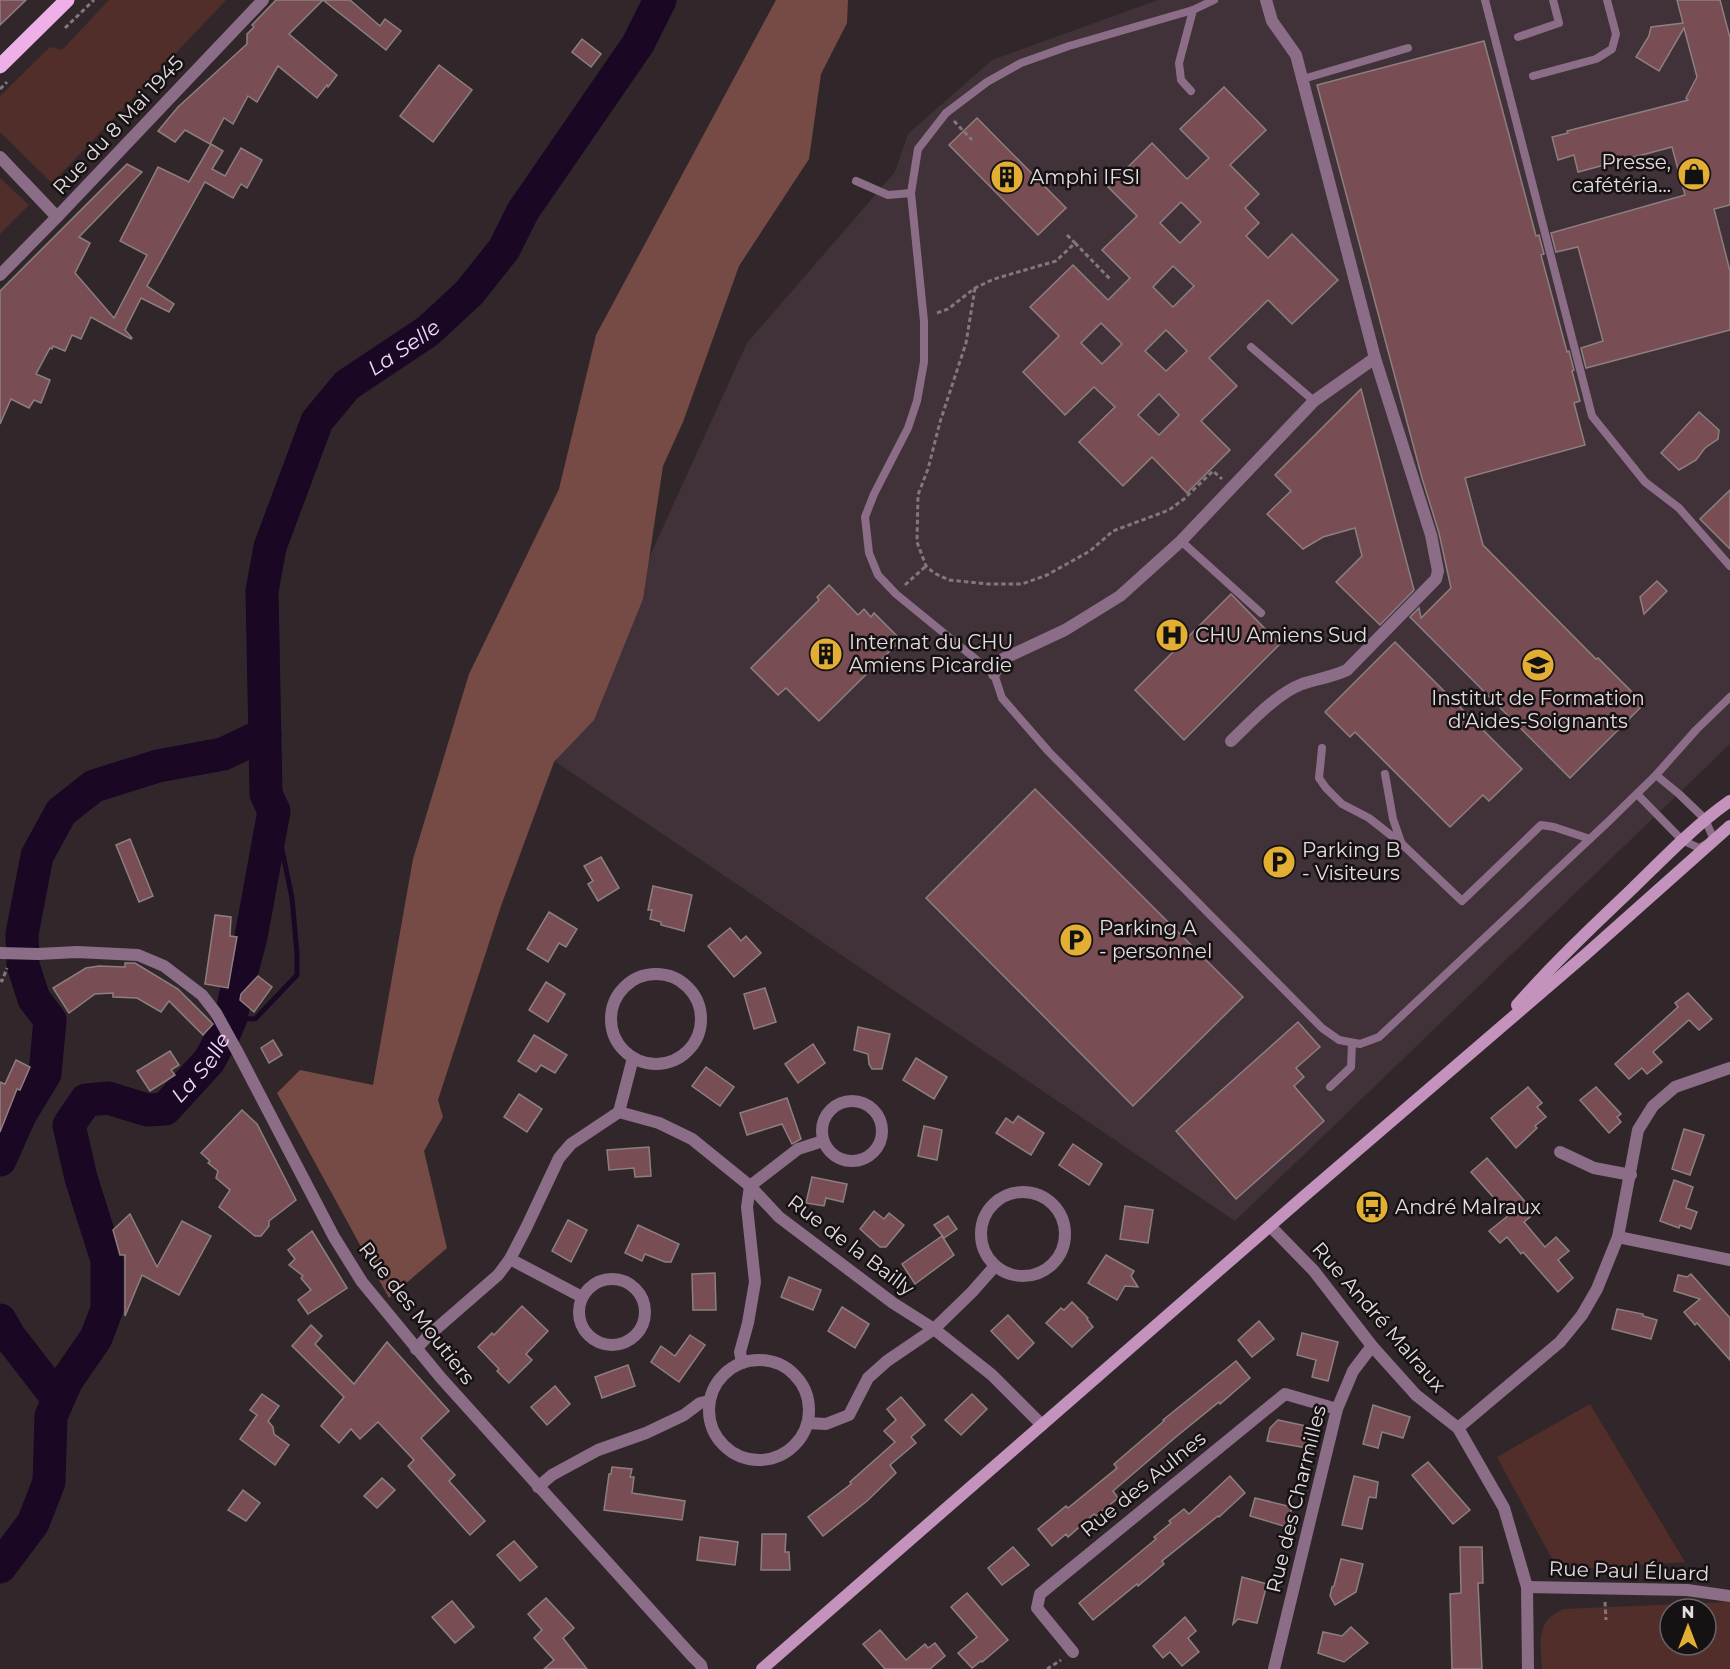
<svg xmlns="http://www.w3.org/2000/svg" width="1730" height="1669" font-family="Montserrat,sans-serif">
<rect width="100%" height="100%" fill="#31272b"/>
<polygon fill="#413138" points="1158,0 1730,0 1730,744 1235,1221 556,762 747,343 895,172 908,134 992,60"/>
<g fill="#522e2a" fill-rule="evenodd">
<polygon points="109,0 226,0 52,183 0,132 0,96 50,47 62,50"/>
<polygon points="0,178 29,205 0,234"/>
<polygon points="1590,1404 1685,1562 1558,1570 1497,1457"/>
<path d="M1730,1602v67h-188c-1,-26 -7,-49 22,-60zM1670,1609h36v36h-36z"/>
</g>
<polygon fill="#764b45" points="776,0 848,0 847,23 821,74 809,159 739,266 683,422 663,466 643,599 594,720 554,762 501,906 438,1100 443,1117 424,1151 447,1248 389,1298 277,1093 300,1070 373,1085 413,859 469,674 559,489 596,335"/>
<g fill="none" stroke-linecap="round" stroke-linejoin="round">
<polyline stroke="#190723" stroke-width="5" points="231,1018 255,1019 297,975 297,954 292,898 274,811"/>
<g stroke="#190723" stroke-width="33">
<polyline points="0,1160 20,1115 45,1074 50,1020 34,999 23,965 22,934 37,856 61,812 94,786 158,766 223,754 265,734"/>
<polyline points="0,1320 10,1337 58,1399"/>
<path id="s1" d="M0,1567l33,-44 16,-41 2,-66 16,-36 29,-42 11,-29v-49l-26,-82 -12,-53 17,-25 22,-2 39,12 18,-1 44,-48 16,-29 6,-14 4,-21 16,-60 23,-126 -8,-17 -4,-203 8,-44 47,-126 30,-36 81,-54 41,-38 35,-44 19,-38 115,-167 22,-44"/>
</g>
</g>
<g fill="#794d54" stroke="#8c7f80" stroke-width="1.5" fill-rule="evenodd">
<polygon points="0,0 26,0 0,25"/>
<polygon points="276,0 323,0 289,34 337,75 328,87 327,85 317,98 278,66 257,102 248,96 233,124 224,118 210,144 185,130 175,142 158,131 178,107 247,44 247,34 254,27 252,25"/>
<polygon points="323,0 350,0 380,26 385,19 401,31 386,50"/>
<polygon points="1677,0 1720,0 1730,38 1730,205 1714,209 1730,271 1730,330 1586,368 1581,348 1603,341 1578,247 1556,252 1551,233 1685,195 1672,147 1578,172 1574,155 1558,160 1552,137 1568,133 1567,131 1688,100 1686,98 1697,77 1684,28 1659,71 1636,57 1649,36 1651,27 1683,23"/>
<polygon points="582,39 601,54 591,67 572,52"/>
<polygon points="1484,41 1536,236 1539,235 1544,254 1541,255 1567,352 1569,351 1574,370 1572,371 1580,401 1574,403 1585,445 1465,478 1483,545 1596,659 1598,658 1644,704 1570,778 1410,617 1419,608 1421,618 1451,588 1439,533 1422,478 1317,85"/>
<polygon points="439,65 472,90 433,142 400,116"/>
<path d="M1224,87l42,43 -36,35 29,29 -14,14 14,15 -13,13 22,22 24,-24 46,46 -46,44 -24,-24 -59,58 28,28 -36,35 29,29 -43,43 -35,-36 -29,29 -44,-44 36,-35 -21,-20 -29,28 -42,-43 36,-36 -29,-29 43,-42 35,35 22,-22 -28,-28 35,-34 -29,-29 44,-44 35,36 22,-21 -29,-29zM1181,202l20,20 -21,21 -20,-20zM1173,266l21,20 -21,21 -20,-20zM1101,323l21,21 -20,20 -21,-21zM1166,330l21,21 -21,20 -21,-20zM1159,394l20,21 -20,20 -21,-20z"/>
<polygon points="977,118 1066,208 1038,235 949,145"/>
<polygon points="211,144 223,151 212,169 225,176 241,148 262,160 247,188 241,184 233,198 205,182 147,286 174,304 169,312 141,298 125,330 132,338 131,339 91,317 81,339 72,335 65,351 53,346 52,349 50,348 36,374 50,380 41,403 34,400 29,408 11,399 0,424 0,291 127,164 142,172 79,237 90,243 75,273 114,318 147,255 120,241 158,167 189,182"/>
<polygon points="1361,389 1414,590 1380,625 1336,582 1362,556 1355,528 1323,537 1303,549 1267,514 1291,491 1275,475"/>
<polygon points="1699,412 1719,430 1718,439 1705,448 1696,460 1679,470 1661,453"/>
<polygon points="1730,490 1730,549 1700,519"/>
<polygon points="1657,581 1667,591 1644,614 1640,597"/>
<polygon points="829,585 858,615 864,609 871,617 874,613 901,640 819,721 786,688 778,695 751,668 819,600 817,597"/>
<polygon points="1231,594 1280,644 1184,740 1135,690"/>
<polygon points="1395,642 1522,769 1489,801 1483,795 1450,827 1355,732 1350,737 1325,712"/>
<polygon points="1035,789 1243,997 1133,1106 926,898"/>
<polygon points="130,839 153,896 139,902 116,845"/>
<polygon points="601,857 619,888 598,901 588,884 593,881 584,866"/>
<polygon points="653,886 692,895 684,931 661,925 661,922 650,919 652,910 648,910"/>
<polygon points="549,912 577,929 566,947 559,943 548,962 527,949"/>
<polygon points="215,915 231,917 230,936 237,937 228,988 205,984"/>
<polygon points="730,928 741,941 746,936 761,953 734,977 708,946"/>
<polygon points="125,963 135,963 178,989 213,1024 203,1035 169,1001 161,1012 137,998 113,997 113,993 95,994 69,1013 53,988 86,968 99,966 125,967"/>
<polygon points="258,976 272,987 254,1012 240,1000 241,994"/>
<polygon points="546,982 565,994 548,1022 529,1010"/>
<polygon points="765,988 776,1022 754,1029 744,994"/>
<polygon points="1688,993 1712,1019 1699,1030 1689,1020 1653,1052 1662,1062 1647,1074 1642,1068 1629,1079 1615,1064 1678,1007 1675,1003"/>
<polygon points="1298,1022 1320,1047 1296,1068 1304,1077 1294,1086 1324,1121 1236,1199 1176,1131"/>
<polygon points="858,1027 890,1034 882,1069 872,1069 869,1064 868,1054 854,1050"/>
<polygon points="534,1035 567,1055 555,1073 541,1065 536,1072 518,1061"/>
<polygon points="273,1040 282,1055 269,1063 261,1048"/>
<polygon points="813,1044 825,1063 798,1083 785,1064"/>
<polygon points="170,1051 179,1065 171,1070 175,1075 150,1091 137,1071"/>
<polygon points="916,1058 947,1077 934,1099 903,1080"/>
<polygon points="16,1060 30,1067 20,1090 17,1089 0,1132 0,1082 5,1084"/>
<polygon points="706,1067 734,1087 720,1106 692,1086"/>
<polygon points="1528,1087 1542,1103 1537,1107 1546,1117 1535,1126 1537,1128 1516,1148 1491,1118"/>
<polygon points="1596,1087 1621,1114 1617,1117 1621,1122 1609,1133 1580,1100"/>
<polygon points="519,1094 542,1109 527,1132 504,1117"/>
<polygon points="787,1098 801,1139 792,1144 782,1124 747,1135 740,1113"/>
<polygon points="242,1110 257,1124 296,1200 269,1221 269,1226 261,1236 255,1236 219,1207 230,1190 216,1178 218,1171 208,1163 210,1161 201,1153"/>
<polygon points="1018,1116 1044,1133 1031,1155 996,1133 1006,1118 1013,1123"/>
<polygon points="924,1126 942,1130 937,1160 918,1156"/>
<polygon points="1684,1129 1704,1135 1690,1175 1672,1169"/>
<polygon points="1073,1144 1102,1164 1089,1185 1059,1165"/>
<polygon points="649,1147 651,1176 635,1177 634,1168 609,1170 607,1150"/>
<polygon points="1487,1158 1535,1213 1524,1222 1545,1247 1556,1237 1569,1251 1558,1260 1573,1278 1558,1292 1523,1252 1521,1254 1507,1237 1500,1243 1489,1231 1509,1215 1471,1172"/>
<polygon points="812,1177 847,1184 843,1202 826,1198 824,1206 806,1203"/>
<polygon points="1674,1180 1693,1187 1686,1208 1697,1212 1691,1229 1680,1225 1679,1228 1660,1221"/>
<polygon points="1125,1206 1153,1210 1148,1243 1120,1239"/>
<polygon points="874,1211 884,1219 889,1213 904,1225 886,1247 880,1247 860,1229"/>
<polygon points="130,1214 157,1267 182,1221 211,1236 179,1295 142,1275 125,1316 125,1255 120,1255 113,1230"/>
<polygon points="948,1216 957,1229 944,1238 934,1225"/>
<polygon points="568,1220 587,1230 571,1262 552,1251"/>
<polygon points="638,1225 679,1244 671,1262 665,1262 645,1254 642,1261 625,1253"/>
<polygon points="312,1231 347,1288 308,1314 298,1300 311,1290 301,1278 303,1276 289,1265 295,1259 288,1250"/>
<polygon points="942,1236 954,1255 915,1284 902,1264"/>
<polygon points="1106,1255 1134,1271 1131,1276 1138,1287 1125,1286 1117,1300 1088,1283"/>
<polygon points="715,1273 716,1310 693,1310 692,1274"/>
<polygon points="1691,1274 1730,1318 1730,1360 1697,1323 1695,1325 1684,1312 1700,1299 1674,1291 1678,1275 1687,1277"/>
<polygon points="789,1277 821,1290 813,1310 781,1297"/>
<polygon points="1072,1302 1088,1318 1087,1319 1093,1327 1072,1347 1046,1323 1061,1308 1064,1310"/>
<polygon points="522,1306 548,1331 526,1354 532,1360 509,1383 497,1371 499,1369 478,1347 492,1333 494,1335"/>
<polygon points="842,1307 869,1324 855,1348 828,1331"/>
<polygon points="1617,1309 1643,1314 1643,1316 1657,1320 1651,1339 1612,1329"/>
<polygon points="1008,1315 1034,1343 1018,1359 991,1331"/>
<polygon points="1259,1321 1274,1339 1252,1357 1238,1340"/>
<polygon points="311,1325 322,1336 315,1344 354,1384 387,1342 449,1411 421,1438 455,1475 449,1481 485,1521 470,1535 408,1466 414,1460 378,1422 360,1439 351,1429 339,1443 321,1426 344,1397 292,1346"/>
<polygon points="1302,1333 1338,1342 1328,1381 1312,1377 1316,1360 1297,1355"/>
<polygon points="690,1335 705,1345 679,1382 651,1362 661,1346 675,1356"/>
<polygon points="1236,1361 1250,1378 1220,1404 1219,1402 1177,1436 1113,1491 1118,1498 1096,1516 1094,1514 1068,1537 1066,1534 1052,1546 1038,1529 1066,1506 1068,1508 1117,1468 1114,1464 1164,1421 1163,1420"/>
<polygon points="628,1365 635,1386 602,1398 595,1377"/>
<polygon points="555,1386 570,1404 547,1425 531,1407"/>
<polygon points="262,1394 279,1406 268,1421 273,1427 274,1434 289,1445 275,1465 240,1439 257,1415 250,1410"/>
<polygon points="972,1394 987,1409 961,1435 945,1420"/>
<polygon points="901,1397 925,1425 911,1437 916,1443 890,1465 896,1473 867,1501 823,1536 808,1517 851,1484 850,1482 895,1442 884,1431 896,1420 887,1409"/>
<polygon points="1373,1405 1410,1417 1403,1438 1382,1432 1378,1448 1363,1444"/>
<polygon points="1278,1420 1316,1428 1312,1449 1267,1441 1270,1428"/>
<polygon points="1428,1462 1470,1510 1453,1524 1412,1475"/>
<polygon points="612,1467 632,1469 630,1477 634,1477 632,1493 685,1501 682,1520 604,1510 609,1474 611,1474"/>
<polygon points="1230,1476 1245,1493 1219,1517 1218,1516 1162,1561 1164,1564 1138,1586 1137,1584 1093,1620 1079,1603 1156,1539 1154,1537 1171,1523 1169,1521 1184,1509 1189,1514"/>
<polygon points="1354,1476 1378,1482 1376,1498 1369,1497 1362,1529 1342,1525"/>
<polygon points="382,1478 395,1490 377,1508 364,1496"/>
<polygon points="243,1490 260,1503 246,1521 228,1510"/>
<polygon points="1255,1498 1292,1507 1287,1527 1250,1516"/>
<polygon points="762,1534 786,1534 785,1552 789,1552 790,1570 761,1570"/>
<polygon points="700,1537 738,1542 735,1565 697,1560"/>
<polygon points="514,1541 537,1567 520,1581 497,1555"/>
<polygon points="1013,1547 1029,1565 1002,1585 988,1568"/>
<polygon points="1460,1547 1482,1547 1483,1583 1478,1583 1482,1669 1452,1669 1450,1594 1461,1593"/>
<polygon points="1341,1559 1363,1564 1356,1592 1335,1605 1330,1596 1332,1587 1334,1586"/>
<polygon points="1242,1577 1267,1584 1257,1623 1238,1619 1233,1624"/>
<polygon points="967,1593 1008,1640 982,1662 981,1661 972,1668 958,1653 977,1637 951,1607"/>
<polygon points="546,1598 574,1628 563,1638 587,1669 544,1669 554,1660 534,1638 542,1630 528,1614"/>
<polygon points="452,1601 474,1627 455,1643 432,1617"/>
<polygon points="1185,1617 1196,1631 1188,1638 1199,1652 1182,1666 1170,1652 1163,1658 1153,1646"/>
<polygon points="1351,1627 1368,1643 1344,1662 1318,1653 1323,1632 1342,1636"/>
<polygon points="880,1630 906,1660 925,1644 928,1648 935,1643 945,1656 930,1669 885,1669 863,1644"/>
</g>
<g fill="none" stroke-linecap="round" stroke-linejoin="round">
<g stroke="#81787c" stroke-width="3" stroke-dasharray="4.5 3" stroke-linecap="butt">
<polyline points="65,28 94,0"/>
<polyline points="0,89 7,82"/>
<polyline points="954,121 972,140"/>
<polyline points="1067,235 1075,243"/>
<polyline points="975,288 966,343 940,422 928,469 918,495 917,542 926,566 934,573 949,580 988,584 1022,584 1047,575 1090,551 1113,531 1169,510 1184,499 1213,471 1222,479"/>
<polyline points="937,313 948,309 975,288 994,279 1056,261 1075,243 1110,279"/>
<polyline points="905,585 926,566"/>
<polyline points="0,980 2,981 7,968"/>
<polyline points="1605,1602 1606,1620"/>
<polyline points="1047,1669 1061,1660"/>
</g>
<g stroke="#8c6d88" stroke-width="8">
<polyline points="1214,0 1193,10 1069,46 1021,63 987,82 946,113 918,149 911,193 924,321 924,362 917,401 908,428 874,494 865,517 869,553 878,575 896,594 994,674 1002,698 1049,752 1322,1028 1339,1040 1360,1044 1379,1037 1610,820 1656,775 1696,730 1730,697"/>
<polyline points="1485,0 1592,416 1645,482 1679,508 1730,566"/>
<polyline points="1518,37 1559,23 1553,0"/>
<polyline points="1533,76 1596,59 1612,49 1616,34 1607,0"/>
<polyline points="1303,79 1408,48"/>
<polyline points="1191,91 1181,80 1179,63 1193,10"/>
<polyline points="856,181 888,195 911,193"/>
<polyline points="1251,347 1314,401"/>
<polyline points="1181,541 1261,613"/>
<polyline points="1322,748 1319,778 1326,788 1342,804 1369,818 1402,844 1462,901 1541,825 1554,827 1590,839"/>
<polyline points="1385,774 1393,819 1401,842"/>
<polyline points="1637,794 1682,840 1699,848 1714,840 1705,819 1679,794 1656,775"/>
<polyline points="1330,1087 1351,1067 1352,1043"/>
</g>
<g stroke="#8c6d88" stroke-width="12">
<polyline points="0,157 57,217"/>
<polyline points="0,275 57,217 263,0"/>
<polyline points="994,674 1003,659 1065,630 1120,596 1181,541 1314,401 1375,358"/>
<path d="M1231,741c20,-19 45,-47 71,-57 15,-5 30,-7 45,-14l89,-91 2,-8 -7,-36 -56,-177 -79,-303 -24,-34 -6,-21"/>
<polyline points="0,953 38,954 77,952 138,955 164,966 202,995 216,1013 238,1053 334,1237 362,1282 441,1378 692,1656 701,1665 702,1669"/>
<circle cx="656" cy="1019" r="45"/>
<circle cx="852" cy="1131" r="30"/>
<polyline points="619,1112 633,1058"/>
<polyline points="1560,1152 1594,1168 1631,1175"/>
<circle cx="1023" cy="1234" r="42"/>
<polyline points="1270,1226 1314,1271 1372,1346 1416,1395 1458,1428 1504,1508 1527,1587 1528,1669"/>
<polyline points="1618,1237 1730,1260"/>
<polyline points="510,1259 582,1297"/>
<circle cx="612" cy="1312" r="33"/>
<polyline points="416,1349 428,1336 498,1275 510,1259 526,1228 559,1158 571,1144 619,1112 659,1123 692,1139 750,1186 779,1217 893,1303 934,1329 992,1375 1042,1425"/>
<circle cx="759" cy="1410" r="50"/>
<polyline points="742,1363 740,1352 748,1323 755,1282 747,1207 750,1186 798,1149 823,1141"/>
<polyline points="808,1423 826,1424 849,1415 868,1378 887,1361 934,1329 972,1292 995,1266"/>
<polyline points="1458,1428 1560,1342 1582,1315 1597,1289 1618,1237 1638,1130 1653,1106 1675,1087 1730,1068"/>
<polyline points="538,1487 552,1475 598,1450 646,1433 684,1415 700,1403 709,1401"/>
<polyline points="1527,1587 1687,1590 1730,1596"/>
<polyline points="1073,1652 1037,1608 1040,1594 1285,1394 1337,1409"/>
<polyline points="1274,1669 1337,1409 1353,1371 1372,1346"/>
</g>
<g stroke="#c493bd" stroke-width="12">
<path d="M1517,1005c36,-41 75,-78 114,-115 32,-31 62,-63 99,-89"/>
<polyline points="762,1669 1302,1198 1585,955 1730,826"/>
</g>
<polyline stroke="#efb0e7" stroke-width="15" points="0,66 67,0"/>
</g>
<defs>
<g id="shop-disc" transform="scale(1.725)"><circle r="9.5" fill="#e2af34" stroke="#161113"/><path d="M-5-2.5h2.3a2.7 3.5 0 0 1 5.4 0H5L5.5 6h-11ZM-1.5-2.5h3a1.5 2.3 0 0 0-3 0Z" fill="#111"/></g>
<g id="building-disc" transform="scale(1.725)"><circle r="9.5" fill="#e2af34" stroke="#161113"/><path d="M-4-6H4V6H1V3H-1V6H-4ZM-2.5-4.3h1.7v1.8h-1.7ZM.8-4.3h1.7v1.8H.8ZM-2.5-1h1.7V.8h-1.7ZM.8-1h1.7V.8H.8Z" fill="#111"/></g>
<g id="hospital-disc" transform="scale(1.725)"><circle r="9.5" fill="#e2af34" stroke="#161113"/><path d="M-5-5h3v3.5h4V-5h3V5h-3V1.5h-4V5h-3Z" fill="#111"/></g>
<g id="university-disc" transform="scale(1.725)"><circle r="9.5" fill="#e2af34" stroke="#161113"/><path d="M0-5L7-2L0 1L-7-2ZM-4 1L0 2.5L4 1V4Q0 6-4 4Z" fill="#111"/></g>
<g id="parking-disc" transform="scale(1.725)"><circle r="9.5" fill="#e2af34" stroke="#161113"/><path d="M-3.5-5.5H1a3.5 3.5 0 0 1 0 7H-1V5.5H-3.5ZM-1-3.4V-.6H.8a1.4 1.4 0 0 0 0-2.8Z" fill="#111"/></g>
<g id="bus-disc" transform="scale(1.725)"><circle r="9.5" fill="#e2af34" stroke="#161113"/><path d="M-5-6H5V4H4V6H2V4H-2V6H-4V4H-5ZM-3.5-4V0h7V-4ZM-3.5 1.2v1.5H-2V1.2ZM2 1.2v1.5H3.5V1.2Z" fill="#111"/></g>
</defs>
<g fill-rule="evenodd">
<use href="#shop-disc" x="1694" y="174"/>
<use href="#building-disc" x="1007" y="177"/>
<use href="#hospital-disc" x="1172" y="635"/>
<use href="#building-disc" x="826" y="654"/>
<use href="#university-disc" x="1538" y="665"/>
<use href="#parking-disc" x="1279" y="862"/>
<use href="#parking-disc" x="1076" y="940"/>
<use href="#bus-disc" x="1372" y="1207"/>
</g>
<g text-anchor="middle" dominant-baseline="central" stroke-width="5" stroke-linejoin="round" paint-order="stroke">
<g font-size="20" fill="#e4dde0" stroke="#161113">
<text transform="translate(118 125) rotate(-47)">Rue du 8 Mai 1945</text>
<text transform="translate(851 1245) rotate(37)">Rue de la Bailly</text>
<text transform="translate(417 1313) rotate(52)">Rue des Moutiers</text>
<text transform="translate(1379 1317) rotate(49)">Rue André Malraux</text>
<text transform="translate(1143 1484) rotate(-39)">Rue des Aulnes</text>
<text transform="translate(1296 1499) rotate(-76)">Rue des Charmilles</text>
<text transform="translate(1629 1571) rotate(2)">Rue Paul Éluard</text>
</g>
<g font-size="20" fill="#e4dde0" stroke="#161113" text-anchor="start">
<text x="1671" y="162" text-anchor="end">Presse,<tspan x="1671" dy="23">cafétéria...</tspan></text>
<text x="1030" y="177">Amphi IFSI</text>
<text x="1195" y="635">CHU Amiens Sud</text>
<text x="849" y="642">Internat du CHU<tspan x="849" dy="23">Amiens Picardie</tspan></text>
<text x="1538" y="698" text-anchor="middle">Institut de Formation<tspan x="1538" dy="23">d'Aides-Soignants</tspan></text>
<text x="1302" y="850">Parking B<tspan x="1302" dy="23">- Visiteurs</tspan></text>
<text x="1099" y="928">Parking A<tspan x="1099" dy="23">- personnel</tspan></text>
<text x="1395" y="1207">André Malraux</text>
</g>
<g font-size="21" font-style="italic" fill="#efdafe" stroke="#161113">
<text stroke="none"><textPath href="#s1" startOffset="1428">La Selle</textPath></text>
<text stroke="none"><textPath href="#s1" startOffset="642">La Selle</textPath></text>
</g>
</g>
<g transform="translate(1688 1627)"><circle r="28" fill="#161113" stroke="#686365" stroke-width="1.5"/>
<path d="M0-4.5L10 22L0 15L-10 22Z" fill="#e2af34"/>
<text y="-9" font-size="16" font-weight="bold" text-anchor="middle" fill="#e4dde0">N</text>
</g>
</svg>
